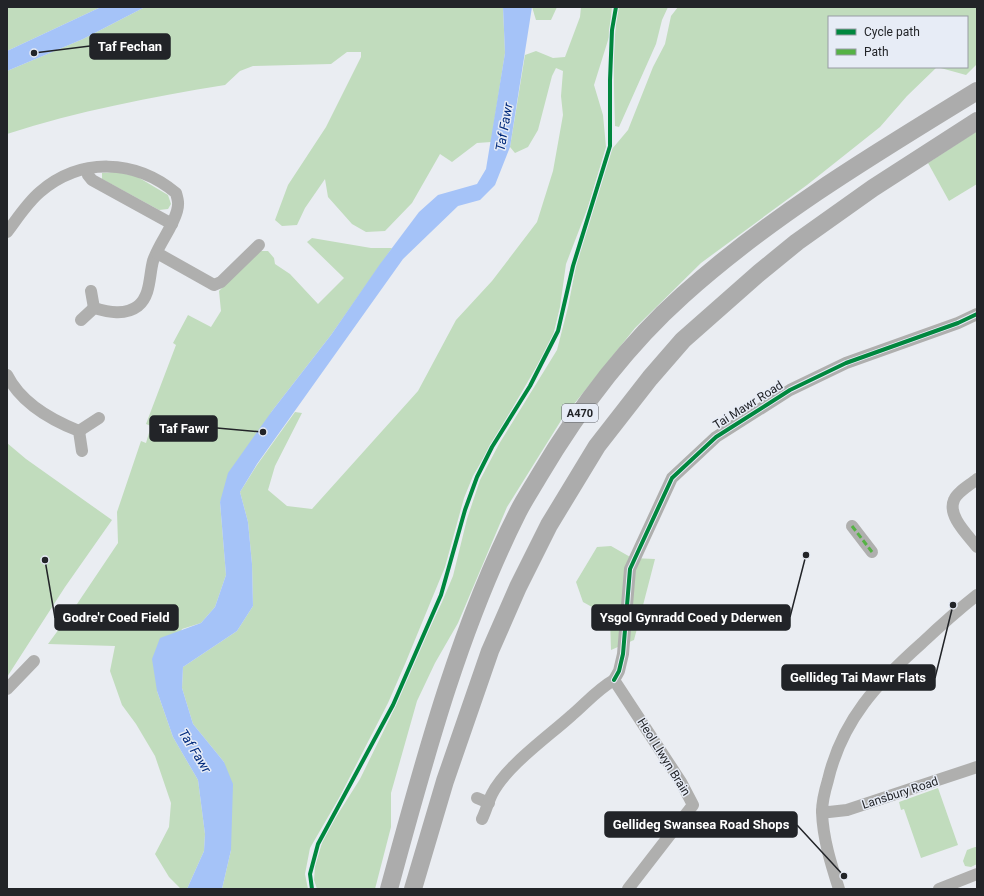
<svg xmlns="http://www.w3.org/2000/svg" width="984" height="896" font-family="Roboto,sans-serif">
<rect width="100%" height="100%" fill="#eaedf2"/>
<g fill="#c1dcbd" fill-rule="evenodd">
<polygon points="7,7 101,7 7,51"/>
<path d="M145,7h358l2,46 -14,89 -14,1 -25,19 -12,-8 -28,49 -27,28 -19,1 -14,-8 -24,-27 -3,-18 -20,29 -8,17 -15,1 -7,-6 13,-35 38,-58 35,-70v-5h-14l-16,12 -78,2 -13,5 -15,14c-74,12 -147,26 -218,49v-63l76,-32z"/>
<polygon points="532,7 557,7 551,20 536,20"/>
<polygon points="581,7 612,7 609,37 594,85 603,115 606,147 588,207 566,264 560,307 552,340 473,476 464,498 445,567 405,664 388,703 339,798 310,848 305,874 308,889 222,889 231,850 224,762 193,724 182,688 183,667 237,631 253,606 252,564 248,522 240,492 257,465 295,412 302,413 275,466 268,490 287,506 312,509 418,391 456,320 492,281 537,222 553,171 563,115 561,96 563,71 556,68 552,76 538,130 528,147 515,153 510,147 525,55 536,51 553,58 565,57 580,17"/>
<path d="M618,7h50l-6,13 -6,24 -37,83 -4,-1c-1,-40 -3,-79 3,-119z"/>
<path d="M678,7h299v57l-11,11 -29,-8 -30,29 -27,31 -73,58 -106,78 -66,65 -73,91 -55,88 -49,116 -23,40 -18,38 -26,92v34l-16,62h-58l-3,-9 1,-14 9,-30 36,-57 30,-61 28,-65 24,-51 11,-26 14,-57 13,-39 19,-36 58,-94 11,-43 9,-46 35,-112 16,-19 25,-63 12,-23 6,-28zM829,17h138v50h-138z"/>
<polygon points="977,131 977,184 949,201 928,163"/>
<polygon points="115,172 136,176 168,195 171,204 168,209 159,210 102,179 102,173"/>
<polygon points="312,238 371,248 392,248 331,335 272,411 220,502 226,575 215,607 201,623 182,629 157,691 173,737 198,780 205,834 204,851 187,889 181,889 169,877 155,854 169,827 171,803 155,756 136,724 122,705 110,671 115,646 48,644 73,610 118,543 117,512 141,441 146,443 151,426 146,424 176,345 173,343 188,315 211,327 221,311 219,291 258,251 268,251 274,258 275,264 290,274 318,304 344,278 307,242"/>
<polygon points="7,443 26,459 112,520 65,587 7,677"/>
<polygon points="611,546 632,558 655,559 634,640 611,650 610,617 583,602 576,582 597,547"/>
<polygon points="938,788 958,845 921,858 904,809 901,810 899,802"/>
<polygon points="975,847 977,847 977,864 971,867 965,866 963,861 967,850"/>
</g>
<g fill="#a5c3f8">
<polygon points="101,7 145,7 83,39 7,71 7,51"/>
<polygon points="503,7 532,7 510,147 495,185 480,200 458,206 403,259 257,464 240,492 248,522 252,564 253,606 237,631 183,667 182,688 193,724 224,762 233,784 231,850 222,889 187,889 204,851 205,834 198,780 173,737 157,691 152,659 160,638 201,623 215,607 226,575 220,502 228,473 272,411 331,335 380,264 419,212 438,195 477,184 486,169 505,53"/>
</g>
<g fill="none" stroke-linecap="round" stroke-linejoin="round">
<g stroke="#afafae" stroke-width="12">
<polyline points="86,169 88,175 92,180 172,224"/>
<path d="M7,232c10,-13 20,-29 33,-40 41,-35 95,-33 136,1 2,7 3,11 1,18 -5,18 -18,32 -24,50 -4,15 -2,34 -15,45 -13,10 -30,6 -44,2l-13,12"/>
<polyline points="157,253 214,285 221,282 259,245"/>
<polyline points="91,291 94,308"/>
<path d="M7,375c14,28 44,45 72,56l3,20"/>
<polyline points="79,431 99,418"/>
<path d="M977,479c-7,6 -20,13 -23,21 -7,16 14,35 23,47"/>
<polyline points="852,526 872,552"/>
<polyline points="614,680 619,671 623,654 630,569 672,478 716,437 790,390 846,363 958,323 977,314"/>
<polyline points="614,680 681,782 693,805 628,889"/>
<polyline points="7,689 34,661"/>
<polyline points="477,798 489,803"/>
<polyline points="822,811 829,812 847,810 977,767"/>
<path d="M482,819c4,-8 6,-17 10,-25 14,-28 57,-58 80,-79 14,-12 26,-26 42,-35"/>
<path d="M839,889c-8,-25 -16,-50 -17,-77 0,-10 3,-22 6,-32 14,-60 50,-98 94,-137 18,-17 36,-33 55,-48"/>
<polyline points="939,889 977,874"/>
</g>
<g stroke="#acacac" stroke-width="18">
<path d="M389,889c35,-128 69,-258 129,-377 6,-12 14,-24 21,-36 39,-66 87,-130 144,-181 89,-80 193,-142 294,-204"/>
<polyline points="413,889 445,781 490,651 518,587 549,525 597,446 650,378 683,340 759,273 797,242 873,188 977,121"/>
</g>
<polyline stroke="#55b245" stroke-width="3" stroke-dasharray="6 3" stroke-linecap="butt" points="852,526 872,552"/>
<g stroke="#e7ecf6" stroke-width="6">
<g id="cycleway">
<polyline points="614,680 619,671 623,654 630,569 672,478 716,437 790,390 846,363 958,323 977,314"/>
<polyline points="312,889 310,874 318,844 393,705 441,595 465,510 477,477 492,447 530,386 558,331 573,266 610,146 610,80 612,30 616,7"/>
</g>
</g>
<use href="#cycleway" stroke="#00873e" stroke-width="4"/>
</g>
<g text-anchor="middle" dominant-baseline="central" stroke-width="3" stroke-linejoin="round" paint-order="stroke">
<rect fill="#e7ecf6" stroke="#5d6066" stroke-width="1" x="562" y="404" width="36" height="18" rx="3"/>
<g font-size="11" font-weight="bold" fill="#222428">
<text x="580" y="413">A470</text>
</g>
<g font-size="12" fill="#222428" stroke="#e7ecf6">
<text transform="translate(748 405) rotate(-32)">Tai Mawr Road</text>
<text transform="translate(664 757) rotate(58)">Heol Llwyn Brain</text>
<text transform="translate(900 793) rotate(-18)">Lansbury Road</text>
</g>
<g font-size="13" font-style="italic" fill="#022b7d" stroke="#e7ecf6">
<text transform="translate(504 127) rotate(-80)">Taf Fawr</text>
<text transform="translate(195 751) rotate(58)">Taf Fawr</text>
</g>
</g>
<path fill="none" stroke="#222428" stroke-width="1.5" d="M34 53L90 46M263 432L217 428M806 555L790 617M45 560L55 618M953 605L935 678M844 876L797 825"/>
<g fill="#222428" stroke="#e7ecf6" stroke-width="1.5">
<circle cx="34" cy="53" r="4"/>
<circle cx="263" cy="432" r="4"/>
<circle cx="806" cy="555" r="4"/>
<circle cx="45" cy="560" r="4"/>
<circle cx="953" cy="605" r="4"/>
<circle cx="844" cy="876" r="4"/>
</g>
<g fill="#222428" stroke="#222428" stroke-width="1.5">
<rect x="90" y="34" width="80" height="25" rx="4"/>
<rect x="150" y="416" width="67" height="25" rx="4"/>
<rect x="592" y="605" width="198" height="25" rx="4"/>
<rect x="55" y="605" width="123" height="25" rx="4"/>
<rect x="782" y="665" width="153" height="25" rx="4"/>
<rect x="605" y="812" width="192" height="25" rx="4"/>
</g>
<g font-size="13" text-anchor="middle" font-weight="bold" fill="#fff">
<text x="130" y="51">Taf Fechan</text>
<text x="184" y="433">Taf Fawr</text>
<text x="691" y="622">Ysgol Gynradd Coed y Dderwen</text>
<text x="116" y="622">Godre'r Coed Field</text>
<text x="858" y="682">Gellideg Tai Mawr Flats</text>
<text x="701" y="829">Gellideg Swansea Road Shops</text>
</g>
<rect width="984" height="896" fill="none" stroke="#222428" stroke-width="16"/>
<rect x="828" y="16" width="140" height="52" fill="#e7ecf6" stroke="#989ca4"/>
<rect x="836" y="29" width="20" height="6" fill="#00873e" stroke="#989ca4"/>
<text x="864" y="36" font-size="12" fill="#222428">Cycle path</text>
<rect x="836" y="49" width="20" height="6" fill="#55b245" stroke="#989ca4"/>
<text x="864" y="56" font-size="12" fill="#222428">Path</text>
</svg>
